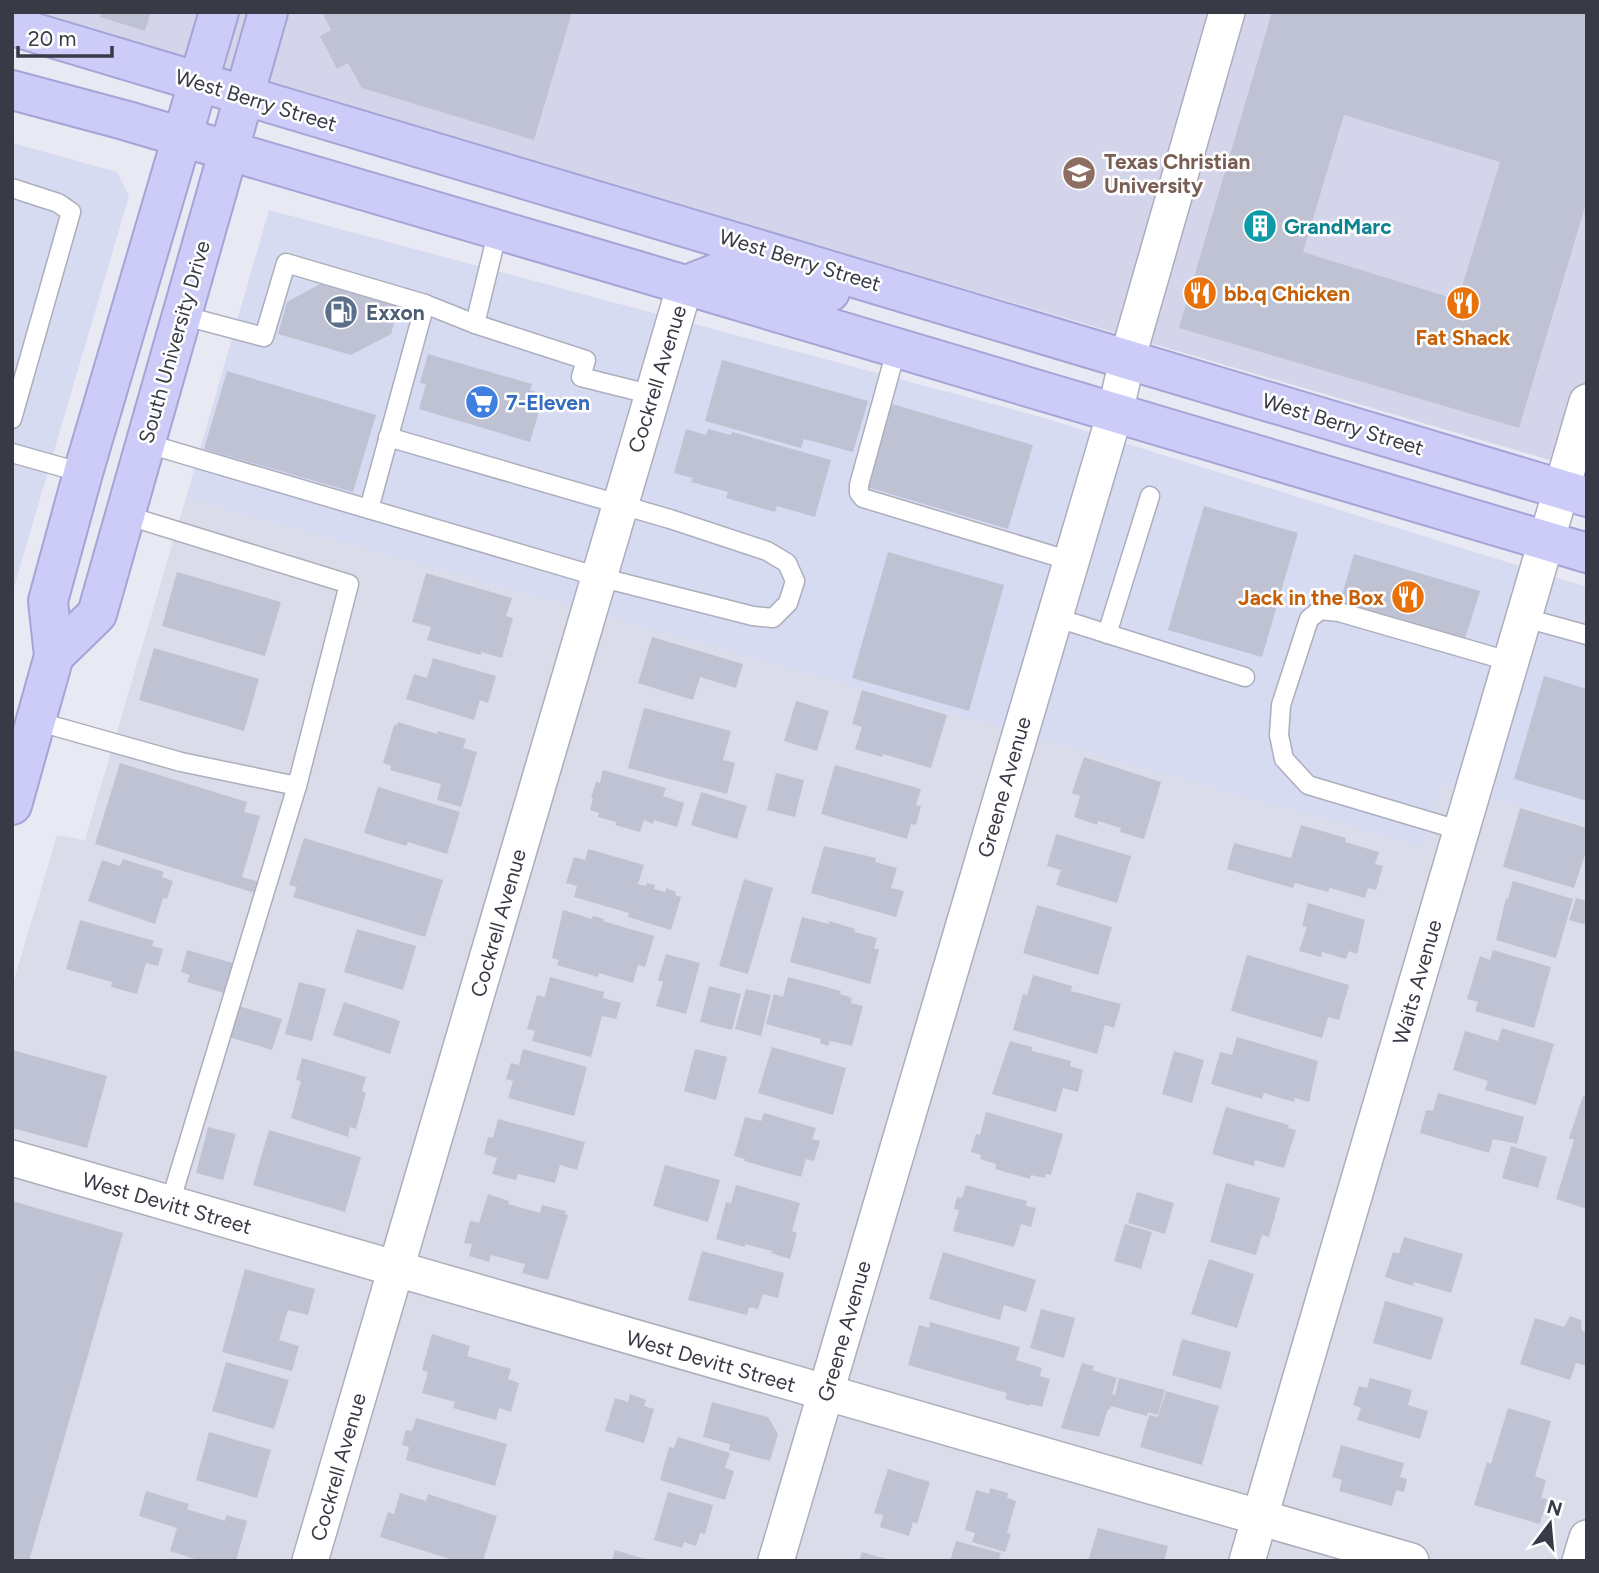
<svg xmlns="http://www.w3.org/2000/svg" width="1599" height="1573" font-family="Figtree,sans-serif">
<rect width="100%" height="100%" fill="#e9e9f3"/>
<polygon fill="#dbdcea" points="186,498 1423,847 1442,784 1587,825 1587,1561 12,1561 12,987 57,835 85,840"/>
<g fill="#d6dbf2">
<polygon points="12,143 117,172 129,196 12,594"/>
<polygon points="269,210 1041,417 1587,587 1587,825 1442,784 1423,847 186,498"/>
</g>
<polygon fill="#d4d5ea" points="25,12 1587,12 1587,471 1116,333"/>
<g fill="#bfc2d3" fill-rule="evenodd">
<polygon points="102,12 151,12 145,31 100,17"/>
<polygon points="322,12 572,12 534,140 362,88 348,63 337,69 320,36 331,30"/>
<path d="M1272,12h315v188l-68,228 -340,-100zM1344,115l156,47 -42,138 -155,-48z"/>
<polygon points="324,282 399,304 391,334 351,355 278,334 287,302"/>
<polygon points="428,354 532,384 530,390 544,395 530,442 419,409 426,384 420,383"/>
<polygon points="722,360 868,401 853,452 804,439 801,448 705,421"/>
<polygon points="227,371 376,415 353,492 204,449"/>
<polygon points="892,404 1033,445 1008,529 867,487"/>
<polygon points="686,429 706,435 708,429 731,435 732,432 831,460 815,517 777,506 775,512 726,498 728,492 691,482 693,478 674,473"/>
<polygon points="1204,506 1298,533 1262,657 1168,630"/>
<polygon points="888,552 1004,585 969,711 852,678"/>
<polygon points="1354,554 1480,591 1465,639 1340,602"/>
<polygon points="177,572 281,602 265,656 162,626"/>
<polygon points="426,573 512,598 506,616 513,618 502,658 481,652 481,655 427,640 431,627 412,622"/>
<polygon points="652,637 743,664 736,688 700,677 693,700 638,683"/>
<polygon points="154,648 259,679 244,731 139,700"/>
<polygon points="433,658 496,676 488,703 480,700 474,720 406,699 414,674 427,678"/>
<polygon points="1544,676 1587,689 1587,801 1514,779"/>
<polygon points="862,690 947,715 931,768 883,754 882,757 855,749 862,727 852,724"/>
<polygon points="796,701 829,711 817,751 784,741"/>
<polygon points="644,708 731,731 723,760 735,763 727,794 628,768"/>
<polygon points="398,722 437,734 438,731 466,739 463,748 477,752 461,807 437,800 441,784 390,770 391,766 383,763 394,725 397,725"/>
<polygon points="1084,757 1161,782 1144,839 1120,832 1121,828 1098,821 1097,825 1074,817 1080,796 1072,793"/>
<polygon points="120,763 247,802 244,812 260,816 242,877 259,882 255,893 95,844"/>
<polygon points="835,765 921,789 916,805 921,806 916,825 911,824 907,839 821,814"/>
<polygon points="603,770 666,788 663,796 684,803 677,827 654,820 653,824 644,820 640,832 615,825 617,822 598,817 599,813 590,810 593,799 591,798 596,782 600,783"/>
<polygon points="776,773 804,780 795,817 767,810"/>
<polygon points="378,787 460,812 447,854 408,842 406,846 364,833"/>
<polygon points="701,792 747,806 737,839 691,825"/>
<polygon points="1520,808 1587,828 1587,849 1574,888 1503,867"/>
<polygon points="1301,825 1346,838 1345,842 1379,852 1375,864 1383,866 1376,890 1368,888 1365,898 1330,888 1328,892 1295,883 1293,888 1227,869 1234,843 1291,858"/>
<polygon points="1056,834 1131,856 1117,903 1056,885 1061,870 1047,866"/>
<polygon points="304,838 443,880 425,937 293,897 297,887 289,885"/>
<polygon points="824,846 876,858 875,862 897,868 891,888 904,891 896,917 811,893"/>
<polygon points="588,849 644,865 638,884 646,886 647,883 655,885 654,889 665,892 666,888 676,892 675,895 681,897 671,930 628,917 629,913 574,897 577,886 566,883 574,857 585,860"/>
<polygon points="123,859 164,872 162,877 173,881 167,899 163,898 155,924 88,901 102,860 120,866"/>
<polygon points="744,879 773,888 748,974 719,966"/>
<polygon points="1513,881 1573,899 1556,958 1496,940 1506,898 1508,899"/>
<polygon points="1576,898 1587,901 1587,925 1569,920"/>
<polygon points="1308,903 1365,920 1357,954 1349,951 1346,959 1322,952 1321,957 1299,951 1307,927 1302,926"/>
<polygon points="1037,905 1112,927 1098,975 1023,953"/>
<polygon points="563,910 592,919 593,916 604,919 603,921 654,936 645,967 638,965 633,983 599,973 598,977 557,965 559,960 552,958"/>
<polygon points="802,917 829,924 829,921 855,929 854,932 877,938 874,948 879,950 870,984 790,962"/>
<polygon points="80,920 154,941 152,946 163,949 158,966 146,963 137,994 111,987 112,982 66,969"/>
<polygon points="357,929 416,946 403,990 344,972"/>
<polygon points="187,950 233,963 224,993 187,982 190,975 181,972"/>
<polygon points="1493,950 1551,967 1534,1028 1475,1011 1478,1002 1467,999 1480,956 1490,960"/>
<polygon points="666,954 700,963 686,1014 656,1006 663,982 658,980"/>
<polygon points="1247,955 1349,985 1339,1020 1328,1017 1322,1038 1231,1011"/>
<polygon points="1033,975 1072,986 1071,991 1121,1004 1114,1028 1105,1025 1097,1054 1013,1030 1023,994 1027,995"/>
<polygon points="550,977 604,992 603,998 621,1003 616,1019 602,1016 591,1057 532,1041 535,1031 527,1029 537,995 545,997"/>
<polygon points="788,977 841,991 840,994 852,998 851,1003 863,1006 852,1046 830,1041 828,1046 820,1043 821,1039 766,1024 774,994 783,997"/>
<polygon points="299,982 326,989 312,1041 285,1034"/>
<polygon points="709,986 741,994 732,1030 700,1022"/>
<polygon points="746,989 771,995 761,1036 735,1029"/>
<polygon points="344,1002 400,1021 390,1054 333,1035"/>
<polygon points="239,1006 282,1019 272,1050 229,1037"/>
<polygon points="1502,1028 1554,1044 1536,1105 1485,1090 1488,1081 1453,1070 1465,1031 1498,1041"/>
<polygon points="1237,1037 1318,1061 1309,1102 1295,1098 1294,1102 1264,1093 1262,1099 1211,1084 1220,1052 1232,1055"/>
<polygon points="1010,1041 1032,1047 1032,1051 1071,1061 1070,1066 1083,1070 1078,1092 1063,1088 1056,1112 992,1094"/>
<polygon points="772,1047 846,1068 833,1115 758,1093"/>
<polygon points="523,1049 587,1067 574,1116 508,1098 513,1081 506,1079 511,1063 519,1065"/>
<polygon points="695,1049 727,1057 716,1100 684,1091"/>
<polygon points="12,1050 107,1076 87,1148 12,1128"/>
<polygon points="1174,1051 1204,1060 1192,1103 1162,1094"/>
<polygon points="302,1058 366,1077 362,1091 366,1093 356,1129 350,1127 348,1137 291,1118 301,1081 296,1080"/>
<polygon points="1438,1093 1524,1117 1517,1144 1493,1139 1489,1153 1420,1133 1426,1110 1433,1111"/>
<polygon points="1583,1096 1587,1097 1587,1209 1556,1199 1574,1140 1569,1138"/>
<polygon points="1226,1107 1289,1125 1288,1128 1296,1130 1284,1168 1255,1160 1254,1166 1212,1154"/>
<polygon points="986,1112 1063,1134 1051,1175 1046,1174 1045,1178 1031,1175 1030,1179 995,1169 996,1164 980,1159 981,1155 971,1152 976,1134 980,1135"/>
<polygon points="764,1113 816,1128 812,1139 820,1141 814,1161 806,1159 801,1177 744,1161 745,1159 734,1156 745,1117 761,1121"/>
<polygon points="498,1119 585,1142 577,1170 560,1165 555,1183 518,1174 516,1180 492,1174 497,1158 484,1154 488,1137 493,1138"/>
<polygon points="208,1127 236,1134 223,1180 196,1173"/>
<polygon points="269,1130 361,1157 345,1212 253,1185"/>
<polygon points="1511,1146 1547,1157 1538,1188 1502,1178"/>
<polygon points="665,1165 720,1180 708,1222 653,1206"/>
<polygon points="1226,1183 1280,1198 1269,1237 1262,1235 1256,1255 1210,1242"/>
<polygon points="736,1185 800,1203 792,1231 797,1233 790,1259 771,1253 772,1251 745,1244 745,1247 716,1239 726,1202 731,1203"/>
<polygon points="966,1185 1027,1201 1026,1206 1036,1208 1031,1227 1021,1224 1014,1247 953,1231 959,1210 954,1209 957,1197 962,1198"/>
<polygon points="1137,1192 1174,1203 1165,1234 1128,1223"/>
<polygon points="488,1194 509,1201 508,1204 540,1213 542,1205 566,1211 565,1214 568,1215 548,1280 522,1273 525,1264 491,1255 489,1262 469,1256 472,1244 464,1243 470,1221 479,1223"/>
<polygon points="12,1201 123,1233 29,1561 12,1561"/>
<polygon points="1125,1224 1152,1232 1141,1269 1114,1261"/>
<polygon points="1404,1237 1463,1254 1451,1293 1414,1282 1413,1286 1385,1277 1393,1252 1399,1254"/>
<polygon points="702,1251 784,1273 778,1298 763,1294 758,1309 749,1307 747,1315 688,1300"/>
<polygon points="943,1252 1036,1280 1026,1312 1004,1305 1000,1320 929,1299"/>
<polygon points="1209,1259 1254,1274 1237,1328 1191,1314"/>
<polygon points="245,1269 315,1289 308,1315 288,1310 279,1340 299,1346 292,1371 222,1352"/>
<polygon points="1385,1301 1444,1318 1431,1360 1373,1343"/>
<polygon points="1041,1309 1075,1318 1064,1358 1030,1348"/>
<polygon points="1570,1316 1581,1320 1582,1331 1587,1332 1586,1366 1576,1363 1570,1380 1520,1364 1535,1318 1564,1327"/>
<polygon points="930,1322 1020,1347 1016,1360 1042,1368 1040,1376 1050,1379 1042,1407 1030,1404 1030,1406 1005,1399 1007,1393 908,1365 919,1325 929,1328"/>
<polygon points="432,1334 470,1346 467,1356 511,1369 508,1379 519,1383 511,1412 499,1408 496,1420 453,1408 455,1402 422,1393 428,1372 422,1370"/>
<polygon points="1182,1339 1231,1352 1221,1389 1172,1375"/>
<polygon points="226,1362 289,1380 274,1429 212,1411"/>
<polygon points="1082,1363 1094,1366 1092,1370 1117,1378 1112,1394 1115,1395 1119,1378 1165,1390 1158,1415 1148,1412 1147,1416 1111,1406 1110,1409 1108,1409 1099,1437 1061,1428"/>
<polygon points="1370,1378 1412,1390 1408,1405 1428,1411 1420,1439 1357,1420 1361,1408 1353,1405 1359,1386 1367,1388"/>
<polygon points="1166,1391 1219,1406 1202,1465 1140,1447 1149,1415 1158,1417"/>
<polygon points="630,1394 646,1400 644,1406 654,1409 644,1443 605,1431 615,1398 628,1402"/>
<polygon points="712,1402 768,1417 778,1434 770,1461 729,1450 730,1444 703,1437"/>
<polygon points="1508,1408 1551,1421 1535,1476 1546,1480 1541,1498 1547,1499 1540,1524 1474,1505 1487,1462 1491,1464"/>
<polygon points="416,1418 507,1444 495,1486 406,1460 409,1447 402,1445 406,1430 412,1431"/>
<polygon points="209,1432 271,1450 257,1498 196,1480"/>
<polygon points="678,1437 730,1453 725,1468 734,1471 725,1500 660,1480 669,1447 674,1448"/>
<polygon points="1341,1445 1404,1463 1400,1477 1407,1479 1404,1492 1396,1490 1392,1506 1339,1491 1342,1480 1332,1477"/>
<polygon points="888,1469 930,1482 917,1524 913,1522 909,1536 880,1527 883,1515 874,1513"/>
<polygon points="990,1488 1008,1493 1007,1498 1016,1501 1007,1533 1011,1534 1005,1552 972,1542 975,1533 965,1530 976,1490 989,1494"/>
<polygon points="146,1491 189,1504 187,1509 225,1521 226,1515 247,1521 236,1561 201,1561 170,1551 177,1528 139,1516"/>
<polygon points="668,1492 713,1505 705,1534 700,1533 696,1546 684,1542 682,1548 654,1540"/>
<polygon points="400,1493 426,1501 428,1494 497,1516 483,1561 456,1561 380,1537 388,1512 394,1514"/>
<polygon points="1098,1528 1168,1546 1164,1561 1088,1561"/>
<polygon points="956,1541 1001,1553 998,1561 950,1561"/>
<polygon points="615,1550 648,1560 648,1561 612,1561"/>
<polygon points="862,1552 890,1560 889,1561 859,1561"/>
</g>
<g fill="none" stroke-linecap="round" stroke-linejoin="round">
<g stroke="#acaebd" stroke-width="21">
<g id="lane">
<polyline points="12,188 58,203 71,212 12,419"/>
<polyline points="181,315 264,337 286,263 425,304 475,324 498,230"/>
<polyline points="475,324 586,360 581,377 653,395"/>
<polyline points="897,347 859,485 859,493 863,498 1071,561"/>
<polyline points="145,443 599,577 753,616 773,618 788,603 795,581 787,563 767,551 670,519 388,437"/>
<polyline points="12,453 83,473"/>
<polyline points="369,509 425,304"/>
<polyline points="1054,617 1245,677"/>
<polyline points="1525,618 1587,635"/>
<polyline points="1107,634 1150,496"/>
<polyline points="36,721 181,762 297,786 349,584 125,515"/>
<polyline points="1462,831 1308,785 1284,759 1279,735 1281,705 1309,619 1320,610 1339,612 1512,662"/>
<polyline points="170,1203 297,786"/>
</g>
</g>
<g stroke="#acaebd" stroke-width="38">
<g id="street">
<polyline points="12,1158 1411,1561"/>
<polyline points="310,1561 685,285"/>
<polyline points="776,1561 1115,413 1127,360 1227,12"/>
<polyline points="1247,1561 1587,402"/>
<polyline points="1580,1561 1587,1538"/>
</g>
</g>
<g stroke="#a4a4d7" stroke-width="42">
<g id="secondary">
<polyline points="12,26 1587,497"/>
<polyline points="12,90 124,120 628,268 1587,553"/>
<polyline points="694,282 717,273 746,275 830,292"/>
<polyline points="54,656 97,614 268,12"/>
<polyline points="12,805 54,656 48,601 83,473 219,12"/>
</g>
</g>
<use href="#lane" stroke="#fff" stroke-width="18"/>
<use href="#street" stroke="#fff" stroke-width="35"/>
<use href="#secondary" stroke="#cdccf9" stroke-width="38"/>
</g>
<defs>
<g id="university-disc" transform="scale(1.75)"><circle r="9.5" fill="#8d6e63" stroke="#fff"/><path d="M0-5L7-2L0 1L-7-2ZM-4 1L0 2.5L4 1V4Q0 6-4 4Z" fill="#fff"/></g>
<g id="building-disc" transform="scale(1.75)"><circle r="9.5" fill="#0f9aa8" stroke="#fff"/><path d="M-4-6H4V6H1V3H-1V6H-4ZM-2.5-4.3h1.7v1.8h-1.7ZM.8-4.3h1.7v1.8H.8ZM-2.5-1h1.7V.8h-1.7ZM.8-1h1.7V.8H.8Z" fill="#fff"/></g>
<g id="restaurant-disc" transform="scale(1.75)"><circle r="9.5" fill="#e8710a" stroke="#fff"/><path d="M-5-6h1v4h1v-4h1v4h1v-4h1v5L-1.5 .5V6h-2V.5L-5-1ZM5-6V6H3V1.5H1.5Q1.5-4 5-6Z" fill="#fff"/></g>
<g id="fuel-disc" transform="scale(1.75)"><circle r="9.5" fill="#5c6f8a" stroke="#fff"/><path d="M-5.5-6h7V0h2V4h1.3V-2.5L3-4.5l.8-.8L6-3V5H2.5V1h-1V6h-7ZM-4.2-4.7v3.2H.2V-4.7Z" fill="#fff"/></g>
<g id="supermarket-disc" transform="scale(1.75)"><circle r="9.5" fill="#3f7fe0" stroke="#fff"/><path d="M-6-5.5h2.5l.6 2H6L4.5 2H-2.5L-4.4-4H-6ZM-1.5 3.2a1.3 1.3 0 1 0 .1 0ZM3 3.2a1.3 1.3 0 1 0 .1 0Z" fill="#fff"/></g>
</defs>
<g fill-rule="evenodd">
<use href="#university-disc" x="1079" y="173"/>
<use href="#building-disc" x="1260" y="226"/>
<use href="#restaurant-disc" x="1200" y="293"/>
<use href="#restaurant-disc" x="1463" y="303"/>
<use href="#fuel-disc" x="341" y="312"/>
<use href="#supermarket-disc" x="482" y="402"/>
<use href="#restaurant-disc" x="1408" y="597"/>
</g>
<g text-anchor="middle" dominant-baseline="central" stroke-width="5" stroke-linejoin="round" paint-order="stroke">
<g font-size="21" fill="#383a46" stroke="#fff">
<text transform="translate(256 100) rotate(17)">West Berry Street</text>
<text transform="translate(800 260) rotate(17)">West Berry Street</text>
<text transform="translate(174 342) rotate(-74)">South University Drive</text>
<text transform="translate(657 379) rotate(-73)">Cockrell Avenue</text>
<text transform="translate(1343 424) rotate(17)">West Berry Street</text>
<text transform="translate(1004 787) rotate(-74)">Greene Avenue</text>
<text transform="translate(498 923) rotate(-74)">Cockrell Avenue</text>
<text transform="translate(1417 982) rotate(-74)">Waits Avenue</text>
<text transform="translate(167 1203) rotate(16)">West Devitt Street</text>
<text transform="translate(844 1331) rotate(-74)">Greene Avenue</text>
<text transform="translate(711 1361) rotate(16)">West Devitt Street</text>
<text transform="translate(338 1467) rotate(-74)">Cockrell Avenue</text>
</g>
<g font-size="21" font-weight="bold" fill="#785e54" stroke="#fff" text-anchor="start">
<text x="1104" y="161">Texas Christian<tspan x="1104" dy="24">University</tspan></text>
</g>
<g font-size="21" font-weight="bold" fill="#0d838f" stroke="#fff" text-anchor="start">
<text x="1284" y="226">GrandMarc</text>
</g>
<g font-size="21" font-weight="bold" fill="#c56008" stroke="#fff" text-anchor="start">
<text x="1224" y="293">bb.q Chicken</text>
<text x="1463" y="337" text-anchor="middle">Fat Shack</text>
<text x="1384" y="597" text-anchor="end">Jack in the Box</text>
</g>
<g font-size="21" font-weight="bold" fill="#4e5e75" stroke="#fff" text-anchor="start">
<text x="366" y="312">Exxon</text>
</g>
<g font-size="21" font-weight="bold" fill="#366cbe" stroke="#fff" text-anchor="start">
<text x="506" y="402">7-Eleven</text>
</g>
</g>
<rect width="1599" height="1573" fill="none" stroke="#383a46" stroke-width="28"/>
<g transform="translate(1550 1524) rotate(16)" stroke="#ffffff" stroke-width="5" paint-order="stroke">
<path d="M0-5L12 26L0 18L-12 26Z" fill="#383a46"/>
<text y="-10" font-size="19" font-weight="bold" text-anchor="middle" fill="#383a46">N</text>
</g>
<path d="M18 46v10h94v-10" fill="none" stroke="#383a46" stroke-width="3.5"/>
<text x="28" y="46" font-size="21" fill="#383a46" stroke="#ffffff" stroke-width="5" paint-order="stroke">20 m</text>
</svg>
